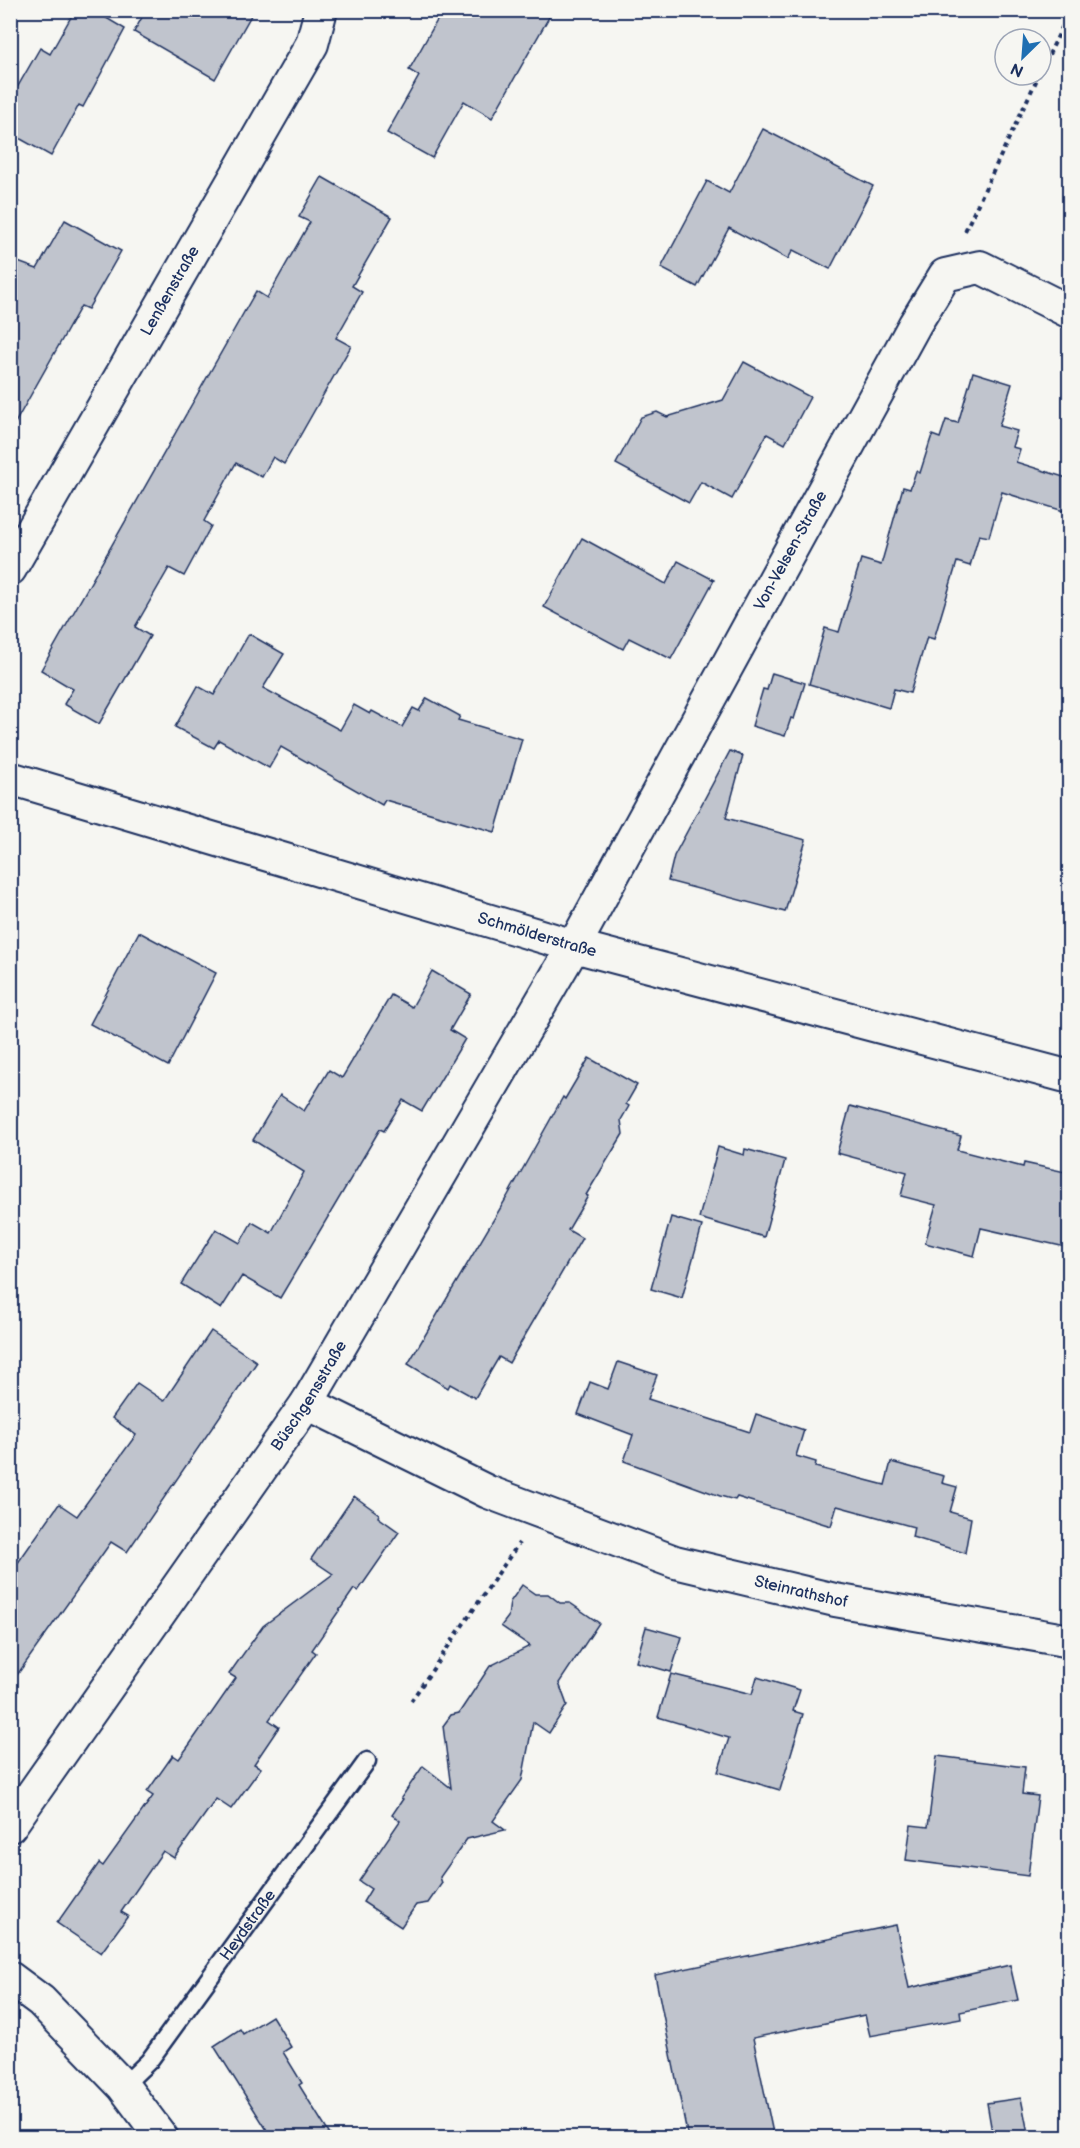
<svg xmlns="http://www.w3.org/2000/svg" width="1080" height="2148" font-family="'Balsamiq Sans',sans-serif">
<rect width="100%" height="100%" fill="#f6f6f2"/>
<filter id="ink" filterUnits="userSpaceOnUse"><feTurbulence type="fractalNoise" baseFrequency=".0167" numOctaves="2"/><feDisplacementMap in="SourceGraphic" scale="12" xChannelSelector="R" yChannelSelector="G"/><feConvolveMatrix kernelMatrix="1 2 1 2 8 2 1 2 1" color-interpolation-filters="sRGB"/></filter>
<g filter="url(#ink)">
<g fill="#c0c4cd" stroke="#1b2f5e" stroke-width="1.5">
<polygon points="75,10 93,10 125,29 83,107 79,105 51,156 10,133 10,100 40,48 50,54"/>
<polygon points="146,10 254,10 215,79 134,32"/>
<polygon points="443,10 553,10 492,118 464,101 432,158 387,133 419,76 409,70"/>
<polygon points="763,129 873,186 830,269 793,250 788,259 729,228 697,287 661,268 707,181 729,193"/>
<polygon points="322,177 392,217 352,286 362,292 336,338 351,346 284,464 273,457 262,477 236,463 204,521 211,526 184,576 169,568 135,627 150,636 99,724 64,704 73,689 41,670 256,291 267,298 310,222 299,217"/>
<polygon points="65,220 121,251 88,309 81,306 10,432 10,259 37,269"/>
<polygon points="744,362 810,397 785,444 767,434 732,499 701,482 689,503 616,464 641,417 657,412 667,417 723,400"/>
<polygon points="973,372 1012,384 999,426 1017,431 1012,447 1020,449 1016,462 1070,479 1070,513 1002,492 989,537 979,535 970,566 957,562 934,639 927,637 910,693 894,689 889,708 809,684 825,628 839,632 861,559 881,565 903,487 910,489 916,471 920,473 932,435 940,438 946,420 958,423"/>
<polygon points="582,538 666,584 678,561 714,580 671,659 629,638 623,649 544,607"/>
<polygon points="249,634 284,654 263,688 340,730 354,705 370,714 372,711 402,727 413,708 419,711 427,698 460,716 458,720 522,739 495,832 385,800 382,805 281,747 269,768 219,740 214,748 175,727 198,686 214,695"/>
<polygon points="772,673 805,683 794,719 791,718 785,736 752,726 763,689 767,690"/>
<polygon points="730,751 743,756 726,818 806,840 785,912 668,881 674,856"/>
<polygon points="139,932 216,973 168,1066 90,1024"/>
<polygon points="432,971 471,994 450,1030 465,1039 422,1111 403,1100 384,1131 380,1129 280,1298 242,1276 221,1309 181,1284 216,1229 240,1243 252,1222 271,1233 304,1172 253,1140 280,1095 304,1111 329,1070 342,1078 391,995 412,1007"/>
<polygon points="589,1058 637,1085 626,1104 629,1106 621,1120 623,1134 586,1195 588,1196 568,1230 582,1238 509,1363 499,1357 475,1398 450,1384 448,1388 408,1364 507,1197 563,1097 565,1099"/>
<polygon points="850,1106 961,1136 957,1150 1023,1167 1024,1163 1070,1173 1070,1248 981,1228 974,1256 925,1243 936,1205 901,1196 907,1172 837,1153"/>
<polygon points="718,1147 744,1155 745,1149 785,1160 764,1237 699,1218"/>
<polygon points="671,1217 702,1226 682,1298 651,1289"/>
<polygon points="211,1331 257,1362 127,1552 111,1542 10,1685 10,1574 59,1504 77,1516 136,1435 112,1418 137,1383 164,1401"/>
<polygon points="618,1362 657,1375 648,1399 750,1432 756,1414 804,1430 796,1456 816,1462 815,1467 885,1485 891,1462 944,1476 942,1483 957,1487 950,1512 971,1518 965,1553 912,1537 914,1527 837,1506 831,1526 737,1497 735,1500 720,1496 624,1461 633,1435 578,1414 590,1382 608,1389"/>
<polygon points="354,1496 379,1514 378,1517 399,1532 358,1591 354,1589 312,1650 316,1653 269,1720 279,1727 254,1764 261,1768 231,1809 216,1799 174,1858 163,1851 121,1912 128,1916 101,1953 57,1923 99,1863 103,1866 153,1796 147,1792 173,1755 179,1759 190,1744 236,1678 229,1674 263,1626 333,1574 311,1559"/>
<polygon points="522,1585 535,1594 548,1594 560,1603 570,1603 599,1623 559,1683 567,1705 549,1733 533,1722 522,1780 493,1821 505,1830 467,1839 440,1877 442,1883 428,1903 416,1905 401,1927 363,1902 371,1889 359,1881 400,1821 392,1815 403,1799 401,1798 423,1766 451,1788 443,1726 451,1715 459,1713 490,1666 530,1646 501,1626 508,1617 510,1602"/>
<polygon points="646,1627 682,1637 671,1672 636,1662"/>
<polygon points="671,1674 752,1694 757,1677 800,1690 793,1711 803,1714 780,1790 718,1772 729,1738 658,1717"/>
<polygon points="937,1756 1025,1767 1022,1794 1038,1796 1028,1876 906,1860 911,1825 928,1827"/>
<polygon points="896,1925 909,1988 1010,1965 1018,2000 960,2012 961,2019 870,2036 865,2015 753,2038 774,2138 688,2138 655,1975"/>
<polygon points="272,2016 291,2047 283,2052 302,2083 299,2085 332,2138 272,2138 214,2046 240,2029 243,2034"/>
<polygon points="1021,2098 1029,2138 993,2138 987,2103"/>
</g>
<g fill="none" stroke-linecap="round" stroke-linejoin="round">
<g stroke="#1b2f5e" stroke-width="21">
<g id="lane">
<path id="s1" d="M123,2086l26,-25 218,-300"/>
</g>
</g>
<g stroke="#1b2f5e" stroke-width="36">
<g id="street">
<path id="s2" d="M10,569l302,-525 9,-34"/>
<path id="s3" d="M10,778l564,168 496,131"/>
<path id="s4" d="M307,1403l181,89 187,70 160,38 235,41"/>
<path id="s5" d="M10,1826l297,-423 267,-457 203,-371 138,-251 30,-49 35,-8 90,45"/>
<polyline points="10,1978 41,2001 123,2086 162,2138"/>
</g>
</g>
<g stroke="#1b2f5e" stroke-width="4" stroke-dasharray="4.5 4.5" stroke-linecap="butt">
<polyline points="1041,71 1070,11"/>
<polyline points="965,231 1039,75"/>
<polyline points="411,1701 519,1543"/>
</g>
<use href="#lane" stroke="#f6f6f2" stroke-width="16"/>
<use href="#street" stroke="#f6f6f2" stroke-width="32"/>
</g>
</g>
<g text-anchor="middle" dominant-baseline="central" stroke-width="5" stroke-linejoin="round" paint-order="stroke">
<g font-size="16" fill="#1b2f5e" stroke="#f6f6f2">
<text stroke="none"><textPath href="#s2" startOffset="321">Lenßenstraße</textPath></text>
<text stroke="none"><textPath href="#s5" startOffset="1497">Von-Velsen-Straße</textPath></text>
<text stroke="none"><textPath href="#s3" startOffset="550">Schmölderstraße</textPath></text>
<text stroke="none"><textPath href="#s5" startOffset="524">Büschgensstraße</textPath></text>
<text stroke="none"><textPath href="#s4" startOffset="531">Steinrathshof</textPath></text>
<text stroke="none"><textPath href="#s1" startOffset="204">Heydstraße</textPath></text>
</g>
</g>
<rect width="1080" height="2148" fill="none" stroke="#f6f6f2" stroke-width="36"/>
<rect x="18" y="18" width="1044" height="2112" fill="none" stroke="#1b2f5e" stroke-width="2" filter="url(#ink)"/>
<g transform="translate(1023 57) rotate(205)"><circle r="28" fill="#f6f6f2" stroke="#9ea6b7" stroke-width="1.5"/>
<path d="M0-4.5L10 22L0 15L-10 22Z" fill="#1f6fb2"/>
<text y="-9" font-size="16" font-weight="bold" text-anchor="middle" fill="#1b2f5e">N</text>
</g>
</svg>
